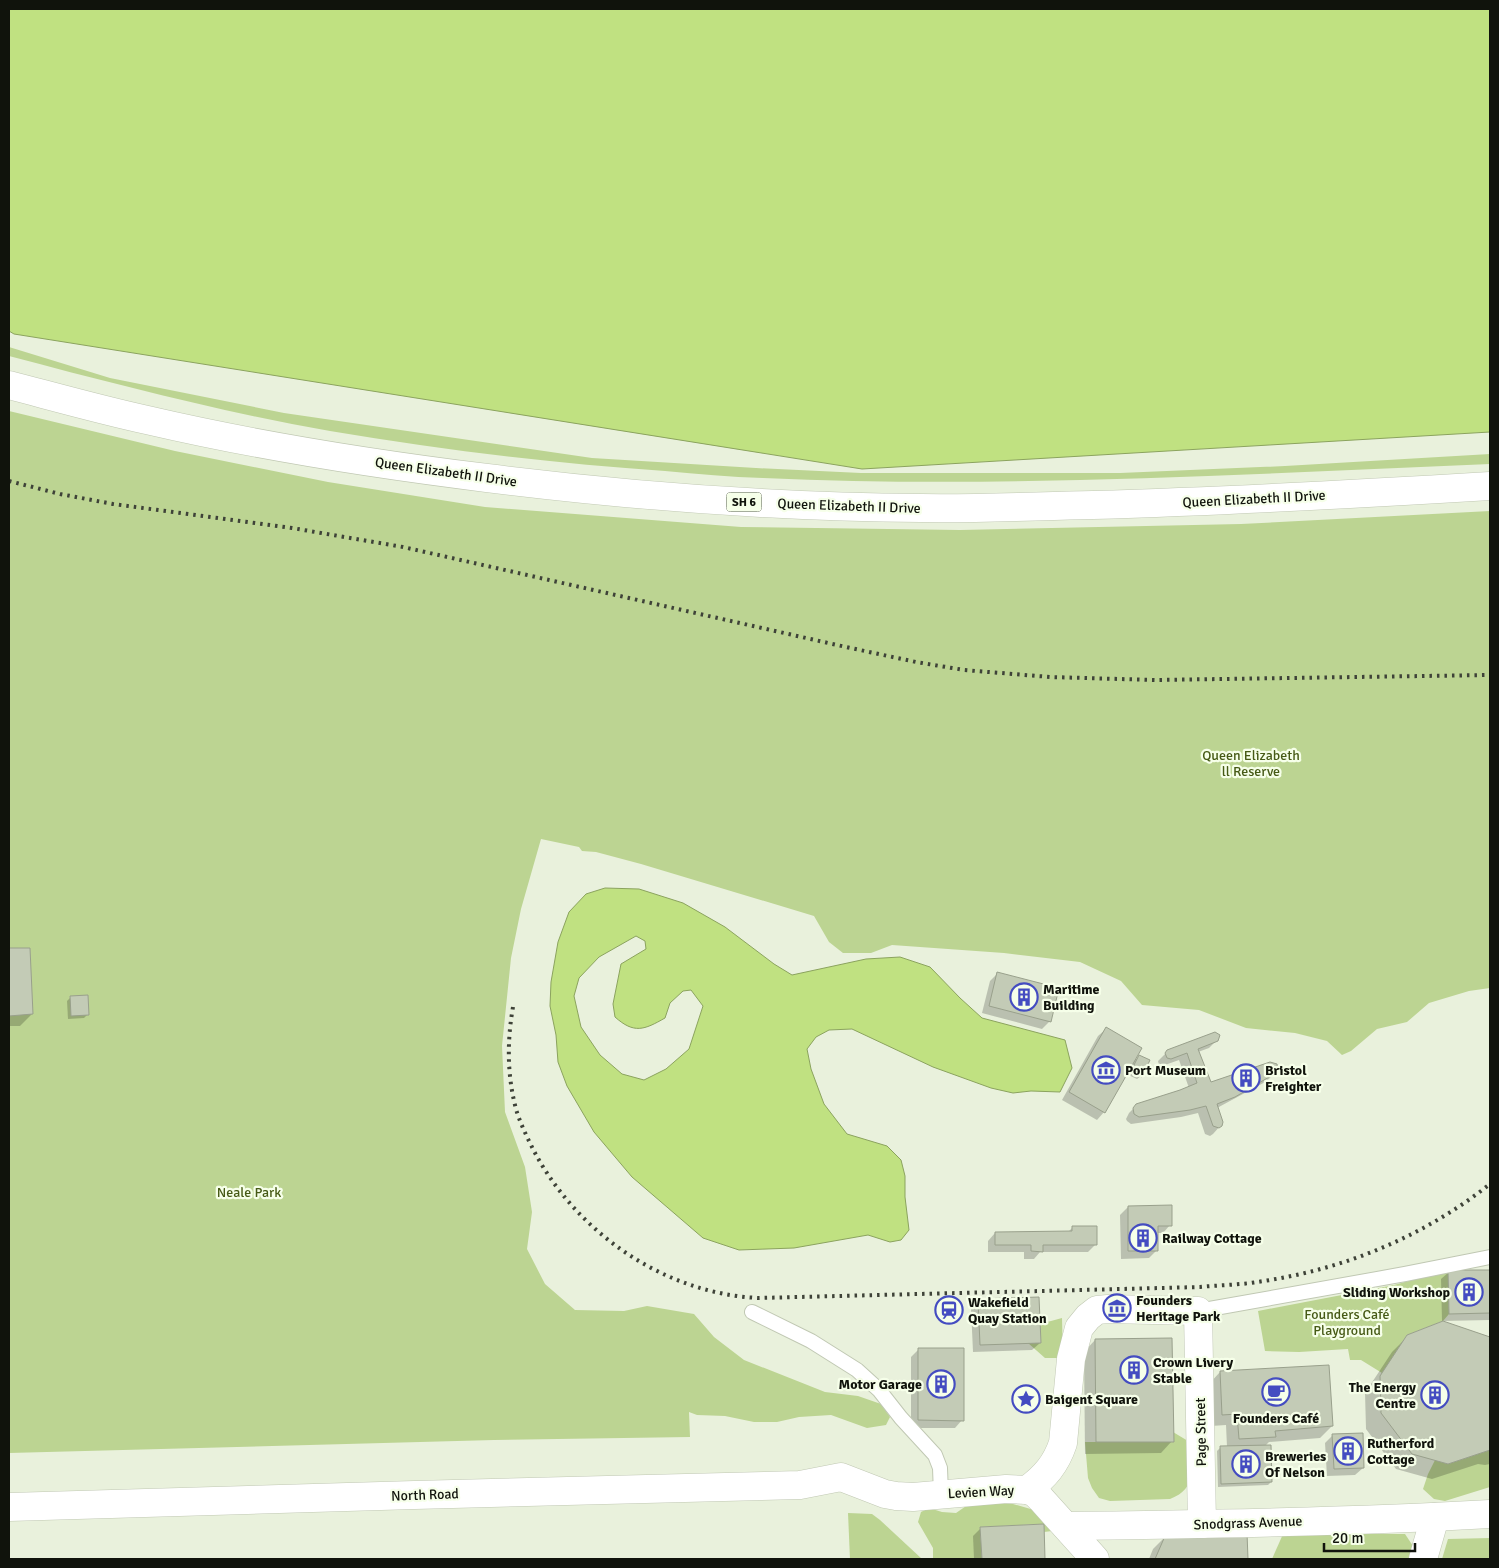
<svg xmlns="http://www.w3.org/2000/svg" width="1499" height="1568" font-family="Signika,sans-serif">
<rect width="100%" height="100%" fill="#e9f1dc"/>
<g fill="#bcd492">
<path d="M9,347l101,31 174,35 308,45 164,10 105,5h259l165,-7 205,-12v10c-242,10 -485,25 -727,14 -33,-1 -65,-4 -98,-7 -112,-8 -224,-21 -335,-40 -108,-19 -215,-47 -321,-75z"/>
<polygon points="9,411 175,451 328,482 485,507 741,527 960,530 1241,524 1490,511 1490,988 1469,991 1429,1003 1407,1022 1377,1029 1351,1051 1342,1055 1327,1041 1295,1033 1246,1028 1199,1010 1142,1005 1121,981 1080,962 1004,953 892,945 871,953 843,953 829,942 814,916 641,864 596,852 582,851 579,847 541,839 521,909 511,958 502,1046 505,1112 525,1167 532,1212 527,1249 545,1284 575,1310 624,1311 647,1306 694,1314 714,1337 744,1360 825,1392 858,1396 881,1404 890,1417 886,1425 867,1428 831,1415 799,1417 777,1422 754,1422 725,1416 697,1415 689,1412 690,1437 494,1440 9,1453"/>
<polygon points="1448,1270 1449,1314 1443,1321 1407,1335 1382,1373 1361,1360 1350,1360 1348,1349 1299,1352 1265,1351 1258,1311 1394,1285"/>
<polygon points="1062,1318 1063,1358 1045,1358 1028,1343 1041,1343 1040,1324"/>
<path d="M1173,1432l15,9c2,26 11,47 -18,58l-60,2 -11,-3 -7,-10 -4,-10 -3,-36h88z"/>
<polygon points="1490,1450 1490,1487 1445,1501 1434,1499 1423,1489 1428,1474 1435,1460 1448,1464"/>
<polygon points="987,1500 1013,1504 1034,1510 1052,1531 1044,1532 1043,1524 980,1527 982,1559 933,1559 933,1548 918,1522 921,1512 929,1508 942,1512 956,1513 972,1502"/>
<polygon points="848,1513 872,1514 880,1520 922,1559 850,1559"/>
<polygon points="1283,1534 1405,1534 1413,1546 1409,1559 1272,1559"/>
<polygon points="1490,1538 1490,1559 1442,1559 1448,1539"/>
</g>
<g fill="#c0e181" stroke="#8ba35e" fill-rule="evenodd">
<polygon points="9,9 1490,9 1490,432 862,469 14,334 9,331"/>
<path d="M605,888l34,1 44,14 42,24 49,37 18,11 74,-16 34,-2 30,10 30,31 22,20 83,22 7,28 -12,24 -29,-1 -18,2 -22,-5 -58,-21 -81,-38 -23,1 -13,7 -9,12 4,20 13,35 23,30 40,12 14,14 4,16v21l4,33 -8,10 -11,2 -22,-7 -74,13 -55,2 -36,-12 -71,-61 -38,-45 -27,-46 -9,-24 -2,-27 -6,-29 1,-24 7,-40 11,-30 17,-18zM636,936l9,5 1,8 -25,15 -8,40 2,13c19,17 29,13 50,1l5,-15 13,-12 8,-1 12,16 -14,43 -23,20 -22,11 -22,-6 -22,-19 -19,-28 -7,-31 5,-18 20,-21z"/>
</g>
<g fill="#0003">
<polygon points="29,949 32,1014 20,1026 9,1026 9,950"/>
<polygon points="998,973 1050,1021 1042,1029 982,1013 990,981"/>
<polygon points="71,997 88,1014 84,1018 68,1019 67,1001"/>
<polygon points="1106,1029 1134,1061 1140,1056 1141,1076 1137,1079 1126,1074 1104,1112 1097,1120 1062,1100 1098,1036"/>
<polygon points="1217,1040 1209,1048 1198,1052 1211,1083 1275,1072 1267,1081 1217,1108 1221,1125 1213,1134 1210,1136 1205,1134 1198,1113 1181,1117 1131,1124 1127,1121 1126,1119 1129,1113 1137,1105 1189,1088 1179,1060 1162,1066 1159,1065 1158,1061 1168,1051"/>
<polygon points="1128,1207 1170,1225 1163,1233 1157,1233 1157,1250 1149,1258 1121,1259 1120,1215"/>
<polygon points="1073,1227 1096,1244 1088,1252 1040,1252 1034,1259 1024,1259 1024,1252 988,1252 988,1241 995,1233 1068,1232"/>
<polygon points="1490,1271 1490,1320 1442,1321 1441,1279 1449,1272"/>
<polygon points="979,1300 1040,1343 1032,1350 973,1352 971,1308"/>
<polygon points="1442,1322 1490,1338 1490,1464 1485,1465 1478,1464 1432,1479 1396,1469 1366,1429 1365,1393 1392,1352 1408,1336"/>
<polygon points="1095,1340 1172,1441 1161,1453 1085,1454 1084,1352"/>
<polygon points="919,1349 962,1420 955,1428 911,1428 911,1357"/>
<polygon points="1220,1372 1332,1426 1320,1438 1269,1442 1265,1446 1271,1482 1268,1485 1218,1487 1217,1451 1221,1447 1227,1447 1226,1425 1211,1426 1209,1384"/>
<polygon points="1333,1435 1363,1468 1355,1475 1327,1476 1325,1443"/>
<polygon points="1043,1525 1044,1559 974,1559 973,1536 981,1528"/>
<polygon points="1246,1535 1247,1559 1149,1559 1153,1549 1165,1537"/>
</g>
<g fill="#c3cbb6" stroke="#99a08c">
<polygon points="9,948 30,948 33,1014 9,1016"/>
<polygon points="997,972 1059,988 1051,1022 989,1006"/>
<polygon points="88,995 89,1015 71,1016 70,996"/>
<polygon points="1106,1027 1142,1048 1105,1113 1069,1092"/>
<polygon points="1215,1032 1220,1035 1218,1041 1198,1049 1211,1082 1270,1062 1277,1064 1278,1070 1276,1073 1235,1097 1217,1104 1223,1122 1222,1126 1219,1128 1213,1126 1206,1106 1190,1110 1139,1117 1134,1114 1133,1108 1136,1104 1180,1090 1197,1083 1187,1053 1171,1059 1167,1058 1165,1053 1167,1050"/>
<polygon points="1139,1055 1150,1060 1142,1077 1131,1071"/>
<polygon points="1172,1205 1172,1226 1158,1226 1158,1251 1128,1251 1128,1206"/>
<polygon points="1072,1226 1097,1226 1097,1245 1043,1245 1043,1252 1031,1251 1031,1245 995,1245 995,1232 1072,1231"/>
<polygon points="1448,1270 1490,1270 1490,1313 1449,1314"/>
<polygon points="1039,1297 1041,1343 980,1345 978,1299"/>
<polygon points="1443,1321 1490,1337 1490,1450 1448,1464 1412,1454 1381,1413 1380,1376 1407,1335"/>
<polygon points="1172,1338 1174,1442 1096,1442 1095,1339"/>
<polygon points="918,1348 964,1348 964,1421 918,1420"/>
<polygon points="1329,1365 1333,1426 1275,1431 1276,1437 1239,1439 1237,1414 1222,1415 1220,1371"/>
<polygon points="1363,1433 1364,1468 1334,1469 1332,1434"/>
<polygon points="1271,1445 1272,1482 1221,1484 1220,1446"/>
<polygon points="1044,1524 1045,1559 982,1559 980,1527"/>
<polygon points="1247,1533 1248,1559 1155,1559 1165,1536"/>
</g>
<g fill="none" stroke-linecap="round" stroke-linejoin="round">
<g stroke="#c0c8b3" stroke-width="16">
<g id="lane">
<polyline points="1198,1311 1405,1274 1490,1257"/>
<polyline points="752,1312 811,1341 857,1370 879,1390 901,1418 935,1455 940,1468 941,1494"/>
</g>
</g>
<g stroke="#c0c8b3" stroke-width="29">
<g id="street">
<path d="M1027,1490c18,-13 29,-26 36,-47l8,-84 8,-31 9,-11 9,-7 11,-1 90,2 4,213"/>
<path d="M9,1507c264,-9 527,-15 791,-22l41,-8 44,17 11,2 17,1 93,-8 21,1 8,3 6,6 54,60"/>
<path d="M1066,1526c141,-2 283,-4 424,-12"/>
<polyline points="1423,1559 1435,1517"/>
</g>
</g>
<g stroke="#c0c8b3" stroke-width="29">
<path id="highway" d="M9,385c46,12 92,25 138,35 112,26 226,44 340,58 144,18 289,29 434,30 57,1 115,-2 172,-3 133,-4 265,-11 397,-19"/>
</g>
<use href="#lane" stroke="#fff" stroke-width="14"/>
<use href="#street" stroke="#fff" stroke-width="28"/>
<use href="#highway" stroke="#fff" stroke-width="28"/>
<g stroke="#3e4238" stroke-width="4" stroke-dasharray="2.5 5" stroke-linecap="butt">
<polyline points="9,481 60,494 113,504 292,528 403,547 846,647 916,662 964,670 1050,677 1155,680 1490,675"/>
<path d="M513,1007c-6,34 -6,68 3,102 4,14 11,28 18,42 43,82 131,143 225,147l441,-11c19,-2 39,-2 57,-5 86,-12 166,-45 233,-98"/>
</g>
</g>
<defs>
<g id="building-ring" transform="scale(1.4375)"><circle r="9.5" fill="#f6ffe9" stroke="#444cc1" stroke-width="1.5"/><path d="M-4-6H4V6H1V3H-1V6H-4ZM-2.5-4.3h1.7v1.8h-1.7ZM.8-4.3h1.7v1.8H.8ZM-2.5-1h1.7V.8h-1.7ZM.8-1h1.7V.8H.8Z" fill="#444cc1"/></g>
<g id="museum-ring" transform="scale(1.4375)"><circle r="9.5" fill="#f6ffe9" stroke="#444cc1" stroke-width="1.5"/><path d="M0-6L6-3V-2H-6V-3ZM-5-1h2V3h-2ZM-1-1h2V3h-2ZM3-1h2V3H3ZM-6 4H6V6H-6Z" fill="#444cc1"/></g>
<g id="station-ring" transform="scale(1.4375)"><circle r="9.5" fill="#f6ffe9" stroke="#444cc1" stroke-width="1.5"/><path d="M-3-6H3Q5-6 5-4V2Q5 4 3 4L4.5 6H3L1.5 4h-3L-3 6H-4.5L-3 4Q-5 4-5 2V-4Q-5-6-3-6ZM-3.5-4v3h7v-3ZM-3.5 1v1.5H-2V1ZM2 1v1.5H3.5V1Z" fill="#444cc1"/></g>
<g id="cafe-ring" transform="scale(1.4375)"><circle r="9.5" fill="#f6ffe9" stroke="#444cc1" stroke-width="1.5"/><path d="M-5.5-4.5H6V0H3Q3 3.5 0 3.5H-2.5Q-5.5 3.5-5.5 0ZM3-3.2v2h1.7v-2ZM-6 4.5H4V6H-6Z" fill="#444cc1"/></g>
<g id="sight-ring" transform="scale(1.4375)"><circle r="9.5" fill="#f6ffe9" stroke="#444cc1" stroke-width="1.5"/><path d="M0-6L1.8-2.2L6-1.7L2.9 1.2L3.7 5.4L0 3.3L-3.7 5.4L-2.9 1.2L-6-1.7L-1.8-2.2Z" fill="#444cc1"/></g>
</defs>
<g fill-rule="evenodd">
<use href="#building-ring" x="1024" y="997"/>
<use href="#museum-ring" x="1106" y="1070"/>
<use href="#building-ring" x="1246" y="1078"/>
<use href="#building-ring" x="1143" y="1238"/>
<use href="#building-ring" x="1469" y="1292"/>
<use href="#museum-ring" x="1117" y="1308"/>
<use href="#station-ring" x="949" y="1310"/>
<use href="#building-ring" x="1134" y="1370"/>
<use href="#building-ring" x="941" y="1384"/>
<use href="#cafe-ring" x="1276" y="1392"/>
<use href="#building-ring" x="1435" y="1395"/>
<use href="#sight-ring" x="1026" y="1399"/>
<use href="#building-ring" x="1348" y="1451"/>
<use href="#building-ring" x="1246" y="1464"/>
</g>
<g text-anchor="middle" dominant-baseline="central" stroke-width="4.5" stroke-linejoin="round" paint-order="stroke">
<rect fill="#f6ffe9" stroke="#555a4e" stroke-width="1" x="726.5" y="492.5" width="35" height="19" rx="4"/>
<g font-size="12" font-weight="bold" fill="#10130c">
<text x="744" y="502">SH 6</text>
</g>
<g font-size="14" fill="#10130c" stroke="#f6ffe9">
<text transform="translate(446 472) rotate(8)">Queen Elizabeth II Drive</text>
<text transform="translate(1254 499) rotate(-3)">Queen Elizabeth II Drive</text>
<text transform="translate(849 506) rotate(2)">Queen Elizabeth II Drive</text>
<text transform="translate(1201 1432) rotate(-91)">Page Street</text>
<text transform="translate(981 1492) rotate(-3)">Levien Way</text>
<text transform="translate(425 1495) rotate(-2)">North Road</text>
<text transform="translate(1248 1523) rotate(-2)">Snodgrass Avenue</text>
</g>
<g font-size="14" fill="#465a16" stroke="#f6ffe9">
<text x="1251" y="755">Queen Elizabeth<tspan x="1251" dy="16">ll Reserve</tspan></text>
<text x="249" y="1192">Neale Park</text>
<text x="1347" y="1314">Founders Café<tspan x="1347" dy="16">Playground</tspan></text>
</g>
<g font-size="14" font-weight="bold" fill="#10130c" stroke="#f6ffe9" text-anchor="start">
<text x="1043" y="989">Maritime<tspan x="1043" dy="16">Building</tspan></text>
<text x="1125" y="1070">Port Museum</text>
<text x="1265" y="1070">Bristol<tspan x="1265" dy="16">Freighter</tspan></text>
<text x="1162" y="1238">Railway Cottage</text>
<text x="1450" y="1292" text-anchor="end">Sliding Workshop</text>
<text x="1136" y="1300">Founders<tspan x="1136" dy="16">Heritage Park</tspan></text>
<text x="968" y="1302">Wakefield<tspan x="968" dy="16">Quay Station</tspan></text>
<text x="1153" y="1362">Crown Livery<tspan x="1153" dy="16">Stable</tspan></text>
<text x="922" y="1384" text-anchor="end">Motor Garage</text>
<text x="1416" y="1387" text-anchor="end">The Energy<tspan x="1416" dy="16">Centre</tspan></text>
<text x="1045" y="1399">Baigent Square</text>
<text x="1276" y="1418" text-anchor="middle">Founders Café</text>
<text x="1367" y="1443">Rutherford<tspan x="1367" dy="16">Cottage</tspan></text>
<text x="1265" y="1456">Breweries<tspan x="1265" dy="16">Of Nelson</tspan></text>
</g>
</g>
<rect width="1499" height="1568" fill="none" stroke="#10130c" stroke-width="20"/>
<path d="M1324 1543v8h91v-8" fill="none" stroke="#10130c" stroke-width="2.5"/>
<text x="1332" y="1543" font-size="15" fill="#10130c" stroke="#f6ffe9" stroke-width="4" paint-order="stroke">20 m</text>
</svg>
